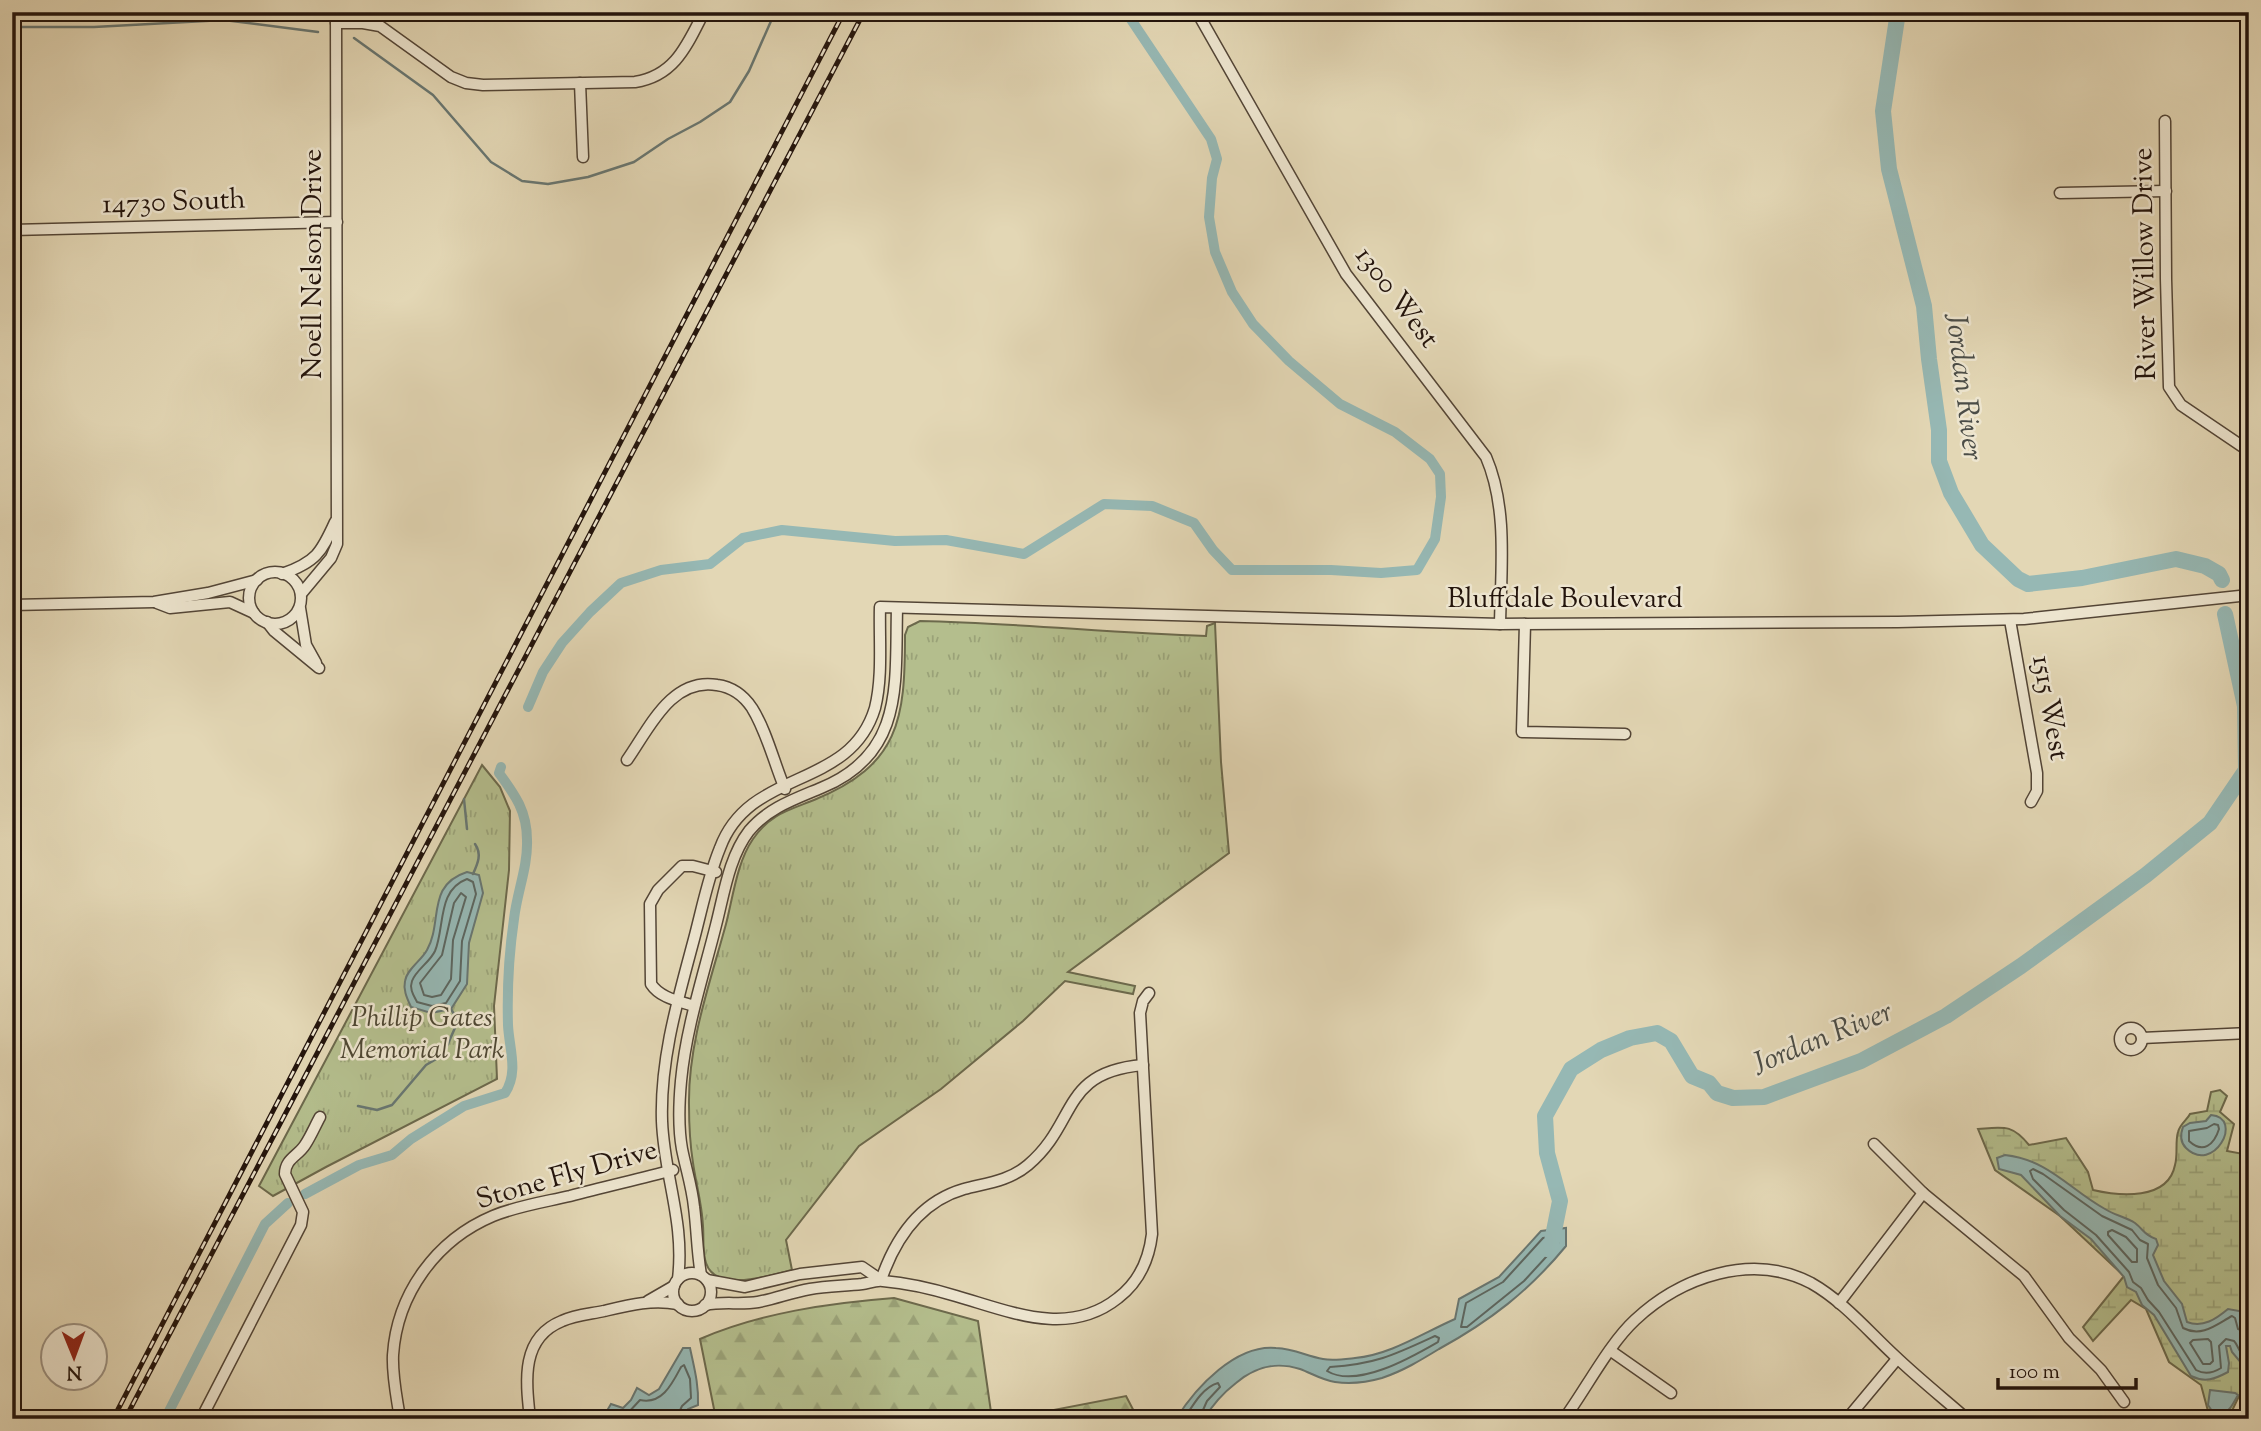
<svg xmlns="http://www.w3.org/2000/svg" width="2261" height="1431" font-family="'Sorts Mill Goudy',serif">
<defs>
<pattern id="forest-firs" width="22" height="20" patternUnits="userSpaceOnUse" patternTransform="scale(1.75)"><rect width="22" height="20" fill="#b4be8d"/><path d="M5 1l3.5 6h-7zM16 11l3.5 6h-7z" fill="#9aa278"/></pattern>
<pattern id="wetland-marsh" width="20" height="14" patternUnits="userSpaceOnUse" patternTransform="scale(1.75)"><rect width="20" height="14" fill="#b4be8d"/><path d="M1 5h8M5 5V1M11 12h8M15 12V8" fill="none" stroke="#9aa278"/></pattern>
<pattern id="park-tufts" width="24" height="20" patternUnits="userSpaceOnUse" patternTransform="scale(1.75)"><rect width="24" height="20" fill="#b4be8d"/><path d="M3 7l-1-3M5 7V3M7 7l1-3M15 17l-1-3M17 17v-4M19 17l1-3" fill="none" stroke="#9aa278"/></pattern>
</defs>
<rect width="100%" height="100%" fill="#e3d7b5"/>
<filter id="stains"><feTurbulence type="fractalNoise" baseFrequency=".00286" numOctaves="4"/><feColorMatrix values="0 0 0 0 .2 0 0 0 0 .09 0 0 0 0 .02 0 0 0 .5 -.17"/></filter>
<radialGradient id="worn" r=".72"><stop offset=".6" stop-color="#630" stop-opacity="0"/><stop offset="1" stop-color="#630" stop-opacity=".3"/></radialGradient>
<g fill="url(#forest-firs)" stroke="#6c694c" stroke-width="2">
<path d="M894,1298l84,23 14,98h-276l-16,-80c60,-26 129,-36 194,-41z"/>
<polygon points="1126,1396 1138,1419 1007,1419"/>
</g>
<path fill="url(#wetland-marsh)" stroke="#6c694c" stroke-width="2" d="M2220,1090l7,6 -7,16 14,12 -7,27 22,4v53l-4,8 4,8v151l-18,38 -18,6 -5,-8 -7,-26 -32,-23 -23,-53 -15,-9 -38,41 -10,-14 41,-51 -64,-60 -65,-46 -17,-41c26,-2 34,-5 51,16l37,-7 22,34 5,18c26,6 75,11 82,-25 3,-10 0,-23 3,-33 2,-8 9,-12 12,-18l17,-3 4,-19z"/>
<g fill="url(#park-tufts)" stroke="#6c694c" stroke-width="2">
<path d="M920,621c96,2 191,12 286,15l1,-10 8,-3 6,139 8,91 -161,119 67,14 -2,8 -68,-13 -42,40 -82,68 -82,57 -73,94 6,30c-21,5 -76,24 -86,-7 -4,-11 -2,-26 -3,-37 -1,-22 -7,-42 -10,-63 -3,-19 -4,-39 -4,-58 -1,-62 21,-122 37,-181 7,-27 11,-62 27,-85 17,-25 36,-29 61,-39 86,-35 91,-81 91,-165l3,-8z"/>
<polygon points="482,765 500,787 510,811 509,870 494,1006 497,1079 326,1167 273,1196 259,1186"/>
</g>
<g fill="#96b8b4" stroke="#687671" stroke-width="2">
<path d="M467,872l12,3 4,18 -14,50 -2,41 -16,25 -20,4 -20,-6c-4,-9 -8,-17 -6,-26 2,-12 16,-20 22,-31 16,-28 -1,-65 40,-78z"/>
<path d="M2211,1115c34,3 2,60 -25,33 -6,-6 -6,-13 -3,-21l7,-4 16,-2z"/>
<path d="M2005,1155c44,5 64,34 100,54 9,6 21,8 30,14 9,7 9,12 21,16l2,6 -5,10 11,26 18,23 5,18c16,6 29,-3 41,-13l17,3 -2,12 6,3v37h-7l-10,-12 -2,-6h-4l3,17 -1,9c-13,7 -23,11 -37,4l-37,-61 -12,-10 -6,-13 -9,-5 -3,-10 -33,-38 -31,-23 -39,-41 -22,-6 -2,-11z"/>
<path d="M1566,1228v18c-37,45 -76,75 -127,103 -18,11 -36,22 -57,29 -14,4 -32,6 -47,4 -13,-2 -24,-9 -35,-13 -25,-8 -45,-2 -64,14 -13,10 -23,21 -32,36h-28c20,-32 60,-75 100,-71 19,1 30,8 47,11 10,2 23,0 32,-1 35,-3 68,-25 100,-39l4,-20 40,-22 42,-46z"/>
<path d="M683,1348h7c4,19 9,37 8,57l-10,4 -6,8 1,2h-76l-2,-5 6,-10 12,4 8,-8 6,-12 12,7 10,-6z"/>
<path d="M2210,1390l25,3 3,2c-7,12 -8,19 -24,19l-6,-9z"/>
</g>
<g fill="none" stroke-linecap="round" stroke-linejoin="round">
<g stroke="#5c6660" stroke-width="2">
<path d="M467,879l6,3 3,12 -14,47 -2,40 -14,22 -14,3 -15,-4c-3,-6 -8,-13 -5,-21 4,-11 18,-19 23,-30 10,-24 2,-61 32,-72z"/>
<polygon points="461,893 466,897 453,940 451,979 441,995 432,997 424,995 420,983 442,955 454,903"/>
<path d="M2214,1124l4,1 1,4c-5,16 -16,25 -30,12v-10l18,-3z"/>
<polygon points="2112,1230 2126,1237 2137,1249 2137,1262 2132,1262 2108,1235 2108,1232"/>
<polygon points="1555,1236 1559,1238 1558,1244 1524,1281 1467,1327 1461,1327 1466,1303 1503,1282 1543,1238"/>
<path d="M2249,1333l-11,-4 -3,-11 -3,-2c-15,8 -30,22 -49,12l-7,-20 -18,-23 -11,-27 1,-14 -8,-4 -8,-10 -30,-14 -59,-42 -10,-5 -3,2 3,8 31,31 32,25 33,37 4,10 8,6 7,12 11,12 37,58c9,5 17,3 25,-2l-2,-22 7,-7 8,2c5,5 5,15 15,17"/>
<path d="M1435,1336l4,2 -1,4c-26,15 -81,47 -111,29l3,-4c46,-3 64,-12 105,-31z"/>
<polygon points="2208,1339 2211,1342 2213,1361 2210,1364 2203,1364 2190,1343 2193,1340"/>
<path d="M613,1419l3,-5h11l13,-14c22,5 32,-16 41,-33l3,-2 6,14 1,19 -9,8 -6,13"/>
<path d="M1184,1419c9,-14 19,-32 34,-36l2,4 -13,14 -8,18"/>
</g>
<g stroke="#687671" stroke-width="2.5">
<polyline points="12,27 94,27 224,20 318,32"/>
<polyline points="354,38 433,95 491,162 522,181 548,184 588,177 634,162 668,139 700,122 730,102 749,71 775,12"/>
<polyline points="464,799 467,829"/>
<path d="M473,874c5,-11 9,-20 2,-30"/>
<polyline points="358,1106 377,1110 392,1105 426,1065 443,1055 458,1021 451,1009"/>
</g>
<g stroke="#96b8b4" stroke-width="10">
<polyline points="528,707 543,672 562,643 590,612 621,583 661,570 710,564 743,538 782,530 895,541 946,540 1024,554 1104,504 1152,506 1194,523 1213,550 1232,570 1331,570 1381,573 1417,570 1435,539 1441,497 1440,474 1430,459 1395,432 1340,404 1289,361 1253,324 1232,292 1215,252 1209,217 1212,178 1217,159 1211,139 1126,12"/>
<path d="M305,1194l54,-29 33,-10 19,-16 53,-33 41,-13c14,-21 4,-45 3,-68 -1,-35 1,-72 6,-106 3,-27 14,-52 13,-79 0,-29 -12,-45 -28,-67l2,-6"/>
<polyline points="165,1419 265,1224 288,1203"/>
</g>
<g stroke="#96b8b4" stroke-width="16">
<polyline points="1898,12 1883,111 1889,169 1924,306 1929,359 1939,430 1939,461 1951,493 1982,545 2018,579 2028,584 2082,578 2176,559 2205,566 2219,574 2222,580"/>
<polyline points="1547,1249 1551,1246 1560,1201 1547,1153 1545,1116 1571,1069 1601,1050 1630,1038 1657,1033 1671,1041 1692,1076 1709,1083 1717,1093 1733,1098 1764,1097 1861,1061 1946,1016 2021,966 2146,875 2210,823 2246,770 2245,706 2225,614"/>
</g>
<g stroke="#534536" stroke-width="13">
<g id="minor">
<path d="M1197,12l149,262 140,183c22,51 15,112 14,167"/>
<path d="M336,23h27l17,3 71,51 15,6 17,2 152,-3c40,-6 52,-37 69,-70"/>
<polyline points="580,83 583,157"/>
<polyline points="2165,121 2166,279 2169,387 2181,405 2249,451"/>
<polyline points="2060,193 2166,191"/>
<polyline points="12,230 337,222"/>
<circle cx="275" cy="598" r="26"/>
<path d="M282,574c34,-12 39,-21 53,-52"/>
<polyline points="301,594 331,558 337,544 336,12"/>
<polyline points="157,603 170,608 230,602 254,613"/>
<polyline points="12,605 154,602 208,593 257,580"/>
<polyline points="300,608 306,645 316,663"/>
<polyline points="2010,620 2037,773 2037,791 2031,802"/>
<polyline points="267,622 274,631 319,668"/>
<polyline points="1525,624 1522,732 1625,734"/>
<path d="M627,760c22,-31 44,-83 90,-75 15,2 27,11 35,23 15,24 22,55 33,81"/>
<path d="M694,1006c-15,-5 -34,-8 -43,-22l-1,-80 8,-14 24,-24h11l23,6"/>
<circle cx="2131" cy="1039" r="11"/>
<polyline points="2142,1038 2249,1033"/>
<polyline points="1874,1144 1923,1193 2024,1276 2069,1338 2101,1370 2124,1402"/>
<circle cx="692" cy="1292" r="19"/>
<path d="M701,1275c-4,-23 -4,-45 -7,-68 -2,-20 -8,-38 -12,-58 -4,-22 -3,-46 -1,-68 5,-53 22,-104 35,-156 8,-31 13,-68 33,-94 19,-23 46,-32 72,-43 84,-34 74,-105 76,-180"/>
<path d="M678,1279c7,-57 -14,-103 -16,-158 -2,-62 16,-122 32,-182 8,-30 14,-62 26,-91 30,-81 130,-57 155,-140 8,-32 4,-69 5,-101l620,17 398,-2 126,-3 225,-24"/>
<polyline points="707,1280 745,1287 800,1274 862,1267 881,1280"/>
<path d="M881,1280c14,-41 38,-78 83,-91 23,-6 45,-8 64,-24 50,-42 32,-93 115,-100"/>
<polyline points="648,1301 674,1286"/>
<polyline points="1839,1303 1923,1193"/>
<path d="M705,1305c18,-4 35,0 53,-3 17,-3 34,-10 52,-13 17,-3 35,-3 52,-5 7,-1 14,-4 21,-3 24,2 50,8 73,15 53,15 112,42 162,2 21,-16 31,-38 34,-64l-12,-221 3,-12 6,-8"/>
<polyline points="1611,1351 1671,1393"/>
<path d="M201,1419l100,-194 2,-13 -18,-38c0,-15 13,-18 20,-29 6,-9 10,-19 15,-28"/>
<path d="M400,1419c-3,-21 -8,-42 -7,-64 4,-61 43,-115 100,-139 24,-10 51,-14 77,-20 34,-9 69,-17 103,-26"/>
<path d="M530,1419c-4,-37 -10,-81 32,-98 13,-6 28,-7 42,-10 25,-6 48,-12 74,-7"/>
<path d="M1564,1419c22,-30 45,-75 71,-99 46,-43 117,-68 176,-37 32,18 57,48 84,73 23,22 48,42 72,63"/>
<polyline points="1847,1419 1897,1359"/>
</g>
</g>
<use href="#minor" stroke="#ede5cf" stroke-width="10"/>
<g stroke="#23140c" stroke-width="5">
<g id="rail">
<polyline points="113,1419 844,12"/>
<polyline points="125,1419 864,12"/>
</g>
</g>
<use href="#rail" stroke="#ede5cf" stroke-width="2.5" stroke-dasharray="8" stroke-linecap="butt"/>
</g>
<g text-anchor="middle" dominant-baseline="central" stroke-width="5" stroke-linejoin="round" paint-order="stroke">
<g font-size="28" fill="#23140c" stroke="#ede5cf">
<text transform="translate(174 203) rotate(-2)">14730 South</text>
<text transform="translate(314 264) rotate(-90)">Noell Nelson Drive</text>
<text transform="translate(2146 264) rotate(-91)">River Willow Drive</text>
<text transform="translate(1396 298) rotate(53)">1300 West</text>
<text x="1565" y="600">Bluffdale Boulevard</text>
<text transform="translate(2049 708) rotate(80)">1515 West</text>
<text transform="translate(567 1176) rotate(-16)">Stone Fly Drive</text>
</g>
<g font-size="28" font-style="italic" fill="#4e4733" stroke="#ede5cf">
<text x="422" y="1019">Phillip Gates<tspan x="422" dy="32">Memorial Park</tspan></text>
</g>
<g font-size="30" font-style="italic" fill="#4b4d47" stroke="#ede5cf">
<text transform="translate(1963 387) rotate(83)">Jordan River</text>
<text transform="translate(1823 1039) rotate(-22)">Jordan River</text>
</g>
</g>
<rect width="2261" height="1431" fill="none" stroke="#e3d7b5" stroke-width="42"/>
<rect x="14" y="14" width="2233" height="1403" fill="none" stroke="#23140c" stroke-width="3.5"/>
<rect x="21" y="21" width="2219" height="1389" fill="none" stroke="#23140c" stroke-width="2"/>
<g transform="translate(74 1357) rotate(179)"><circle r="33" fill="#ede5cf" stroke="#9c9181" stroke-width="2"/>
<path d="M0-5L12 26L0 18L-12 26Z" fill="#8f2418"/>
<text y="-10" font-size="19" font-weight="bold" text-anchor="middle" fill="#23140c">N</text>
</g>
<path d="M1998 1378v10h138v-10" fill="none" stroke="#23140c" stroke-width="3.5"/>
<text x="2009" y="1378" font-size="21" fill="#23140c" stroke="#ede5cf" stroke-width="5" paint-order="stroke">100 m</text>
<rect width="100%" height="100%" filter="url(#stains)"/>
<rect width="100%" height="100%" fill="url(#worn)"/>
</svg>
